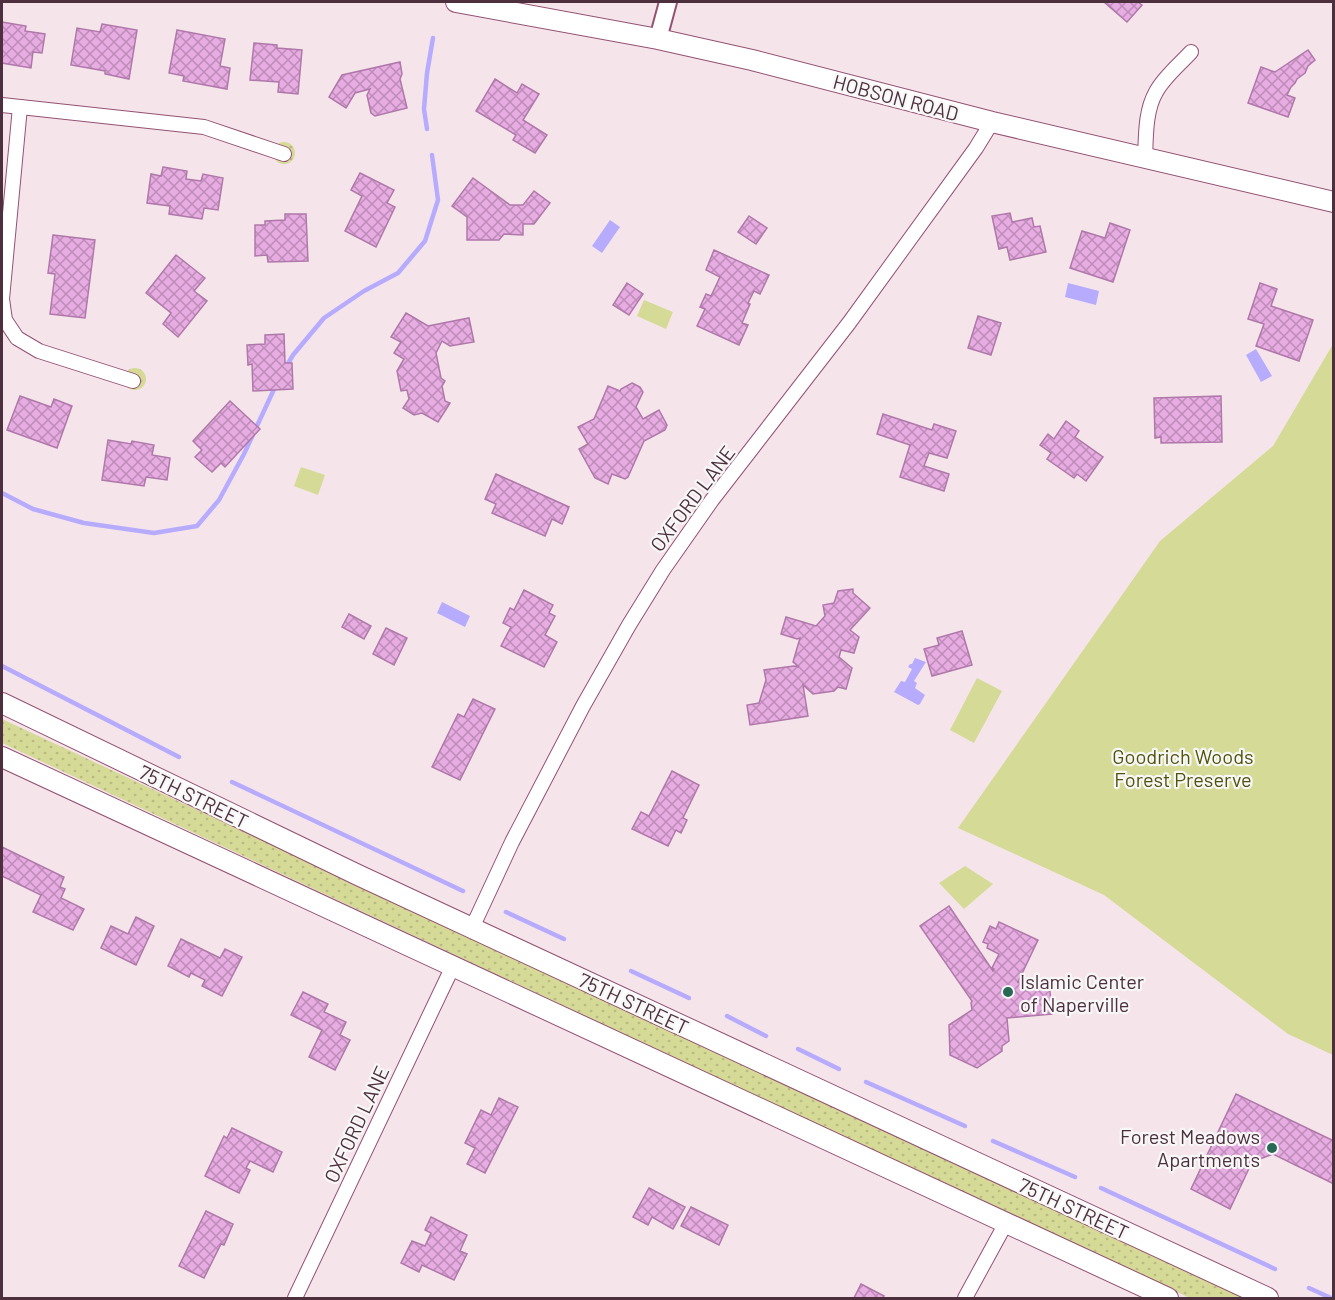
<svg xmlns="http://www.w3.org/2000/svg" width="1335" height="1300" font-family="Barlow,sans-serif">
<defs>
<pattern id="grass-dots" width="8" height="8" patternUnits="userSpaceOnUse" patternTransform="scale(1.5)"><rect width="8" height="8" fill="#d6da97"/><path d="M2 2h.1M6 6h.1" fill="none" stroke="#b9bb83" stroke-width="1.8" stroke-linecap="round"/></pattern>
<pattern id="building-cross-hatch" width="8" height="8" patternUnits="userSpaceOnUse" patternTransform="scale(1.5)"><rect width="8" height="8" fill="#e7ace1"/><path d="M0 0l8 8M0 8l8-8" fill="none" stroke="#bd8cb8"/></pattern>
</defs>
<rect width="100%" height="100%" fill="#f5e5eb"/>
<g fill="url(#grass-dots)">
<circle cx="284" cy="153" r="11"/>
<circle cx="135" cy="379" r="11"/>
<polygon points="2,719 1246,1298 1190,1298 1100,1257 2,743"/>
</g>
<g fill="#d6da97">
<polygon points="644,300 673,312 666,329 637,316"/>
<polygon points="1333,344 1334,1055 1333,1055 1288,1034 1104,895 958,828 1160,541 1273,446"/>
<polygon points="301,467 325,475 318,495 294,486"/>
<polygon points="977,678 1002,691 974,743 950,730"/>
<polygon points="965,866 993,884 964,909 939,883"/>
</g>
<g fill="#b7abfe">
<polygon points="610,220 620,227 602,253 592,246"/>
<polygon points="1068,283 1099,291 1096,305 1065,297"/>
<polygon points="1256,349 1272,376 1261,382 1246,355"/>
<polygon points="442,602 470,616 465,627 437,613"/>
<polygon points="915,658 926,662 914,681 917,683 915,688 925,695 920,704 918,705 894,692 901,681 905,682 912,669 908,667 910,664 912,664"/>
</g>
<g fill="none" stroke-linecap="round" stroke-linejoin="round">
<g stroke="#b7abfe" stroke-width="4.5">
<polyline points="427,129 424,109 427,73 433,38"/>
<polyline points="286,367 293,355 324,318 364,291 398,273 425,241 438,200 432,155"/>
<polyline points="2,493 33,509 84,523 154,533 197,526 219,500 244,454 276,385"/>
<polyline points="2,666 179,757"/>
<polyline points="232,782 463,891"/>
<polyline points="506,912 564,939"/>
<polyline points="631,971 689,998"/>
<polyline points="727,1016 766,1036"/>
<polyline points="798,1049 839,1069"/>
<polyline points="866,1082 965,1126"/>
<polyline points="993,1141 1075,1177"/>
<polyline points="1101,1188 1275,1269"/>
<polyline points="1309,1288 1331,1298"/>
</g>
</g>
<g fill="url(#building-cross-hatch)" stroke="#b078aa" stroke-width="1.5">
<polygon points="1104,2 1138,2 1142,5 1127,22"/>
<polygon points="2,22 26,26 25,31 45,34 42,53 33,52 31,68 2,63"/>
<polygon points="102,24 137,30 129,79 105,74 105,71 71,65 77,28 100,32"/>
<polygon points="177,30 225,39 220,66 230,68 227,89 183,81 184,76 169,73"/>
<polygon points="254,43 277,45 277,48 302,50 298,94 278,92 279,82 250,80"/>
<polygon points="1308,50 1315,60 1308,66 1305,73 1297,79 1295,83 1291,87 1287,95 1295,98 1288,117 1248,103 1261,67 1275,72"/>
<polygon points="400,62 402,74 400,79 407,108 375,116 371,113 367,95 370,89 355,93 346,108 329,97 342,75"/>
<polygon points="495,79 517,93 522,84 539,94 523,120 547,135 535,153 513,140 516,135 476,111"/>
<polygon points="163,167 187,171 186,179 201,181 203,174 223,178 218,210 204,208 202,219 169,214 170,206 147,203 151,174 161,176"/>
<polygon points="360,173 394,190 387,203 395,207 376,247 345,231 362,196 351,190"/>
<polygon points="473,178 510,205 523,205 534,191 550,203 534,224 523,224 523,235 504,234 499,240 467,240 467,217 452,206"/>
<polygon points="1010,213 1012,222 1032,218 1034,227 1040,226 1046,252 1010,260 1007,247 999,249 992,216"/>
<polygon points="285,214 306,214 308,261 268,262 267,255 255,256 255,225 265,225 265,221 285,220"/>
<polygon points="749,216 767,228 756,244 738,232"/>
<polygon points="1110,223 1130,230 1113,282 1070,268 1082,231 1105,238"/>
<polygon points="53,235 95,240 85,318 50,314 55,274 48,273"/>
<polygon points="714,250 769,275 760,294 754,291 748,303 750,304 742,323 748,325 739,345 697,326 705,309 700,307 706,294 711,296 720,277 706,270"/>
<polygon points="176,255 205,278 194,291 207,301 178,337 163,324 171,313 146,293"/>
<polygon points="627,283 643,294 629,315 613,305"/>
<polygon points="1260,283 1277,289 1271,306 1313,320 1299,361 1256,346 1264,324 1248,319"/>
<polygon points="406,313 428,326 469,318 474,342 450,346 442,341 436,353 441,378 445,381 442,386 445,401 450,403 438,422 422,413 414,415 403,408 409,399 407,390 401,391 397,371 404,359 394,353 401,342 391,337"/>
<polygon points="978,316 1001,323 991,355 968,348"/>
<polygon points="284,334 285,363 292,363 293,389 253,391 252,364 248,365 247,345 265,344 265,335"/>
<polygon points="632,383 640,387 643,392 636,407 643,419 659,410 667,425 665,430 644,441 628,477 625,479 612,474 608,484 595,478 579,449 588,444 578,427 594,419 608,386 620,391 621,389"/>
<polygon points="20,396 51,407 54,399 72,406 57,448 7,430"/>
<polygon points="1221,396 1222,442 1161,443 1161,437 1155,438 1154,398"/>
<polygon points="230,401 260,429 225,467 221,463 212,472 195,457 202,450 193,441"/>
<polygon points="883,414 932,430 934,424 956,431 947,458 929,453 924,466 949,474 944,491 900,477 910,445 877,434"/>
<polygon points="1066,421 1079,431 1075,437 1103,457 1086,481 1077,474 1074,478 1047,459 1051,453 1040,445 1048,434 1054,439"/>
<polygon points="108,440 131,444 132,441 154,445 152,455 170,458 167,480 146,477 144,486 102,480"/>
<polygon points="496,474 569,507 562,524 552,519 545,536 492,513 496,504 485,499"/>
<polygon points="853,589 853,593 870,608 850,630 859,637 854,653 841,650 839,657 852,668 846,689 838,687 834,691 813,694 803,685 808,716 750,725 747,705 759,703 766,680 764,670 794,666 799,667 793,662 800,638 797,639 781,634 786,617 816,626 825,616 823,605 834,603 838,591"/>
<polygon points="524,590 553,605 549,613 555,616 545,635 557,642 544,667 501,646 511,627 503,623 510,608 514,610"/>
<polygon points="349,614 371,626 364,639 342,627"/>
<polygon points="386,628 407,638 394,665 373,654"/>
<polygon points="962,631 972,665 932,676 924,649 939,645 937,638"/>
<polygon points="473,699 495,709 460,780 432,767 458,714 464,717"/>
<polygon points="672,771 699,785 683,818 687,820 681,833 676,830 668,846 632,829 641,812 649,816"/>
<polygon points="2,847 64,877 60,887 65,889 61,898 84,909 73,930 33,912 41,895 2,876"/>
<polygon points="949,906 993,971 994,969 992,968 999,954 987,948 988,944 983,942 990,926 996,929 999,922 1038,940 1018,982 1049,980 1052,1014 1007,1018 1009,1041 1002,1046 1002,1051 977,1068 950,1055 949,1025 972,1010 971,1003 972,1001 920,926"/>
<polygon points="136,917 154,926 136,965 101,948 111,926 128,934"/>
<polygon points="181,939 220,958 225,949 242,957 222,996 202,986 205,980 191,973 189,977 168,966"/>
<polygon points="303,992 328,1004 324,1012 346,1022 340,1035 350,1040 335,1070 309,1057 322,1030 291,1015"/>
<polygon points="1236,1094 1334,1141 1334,1184 1273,1154 1252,1162 1230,1209 1191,1189"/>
<polygon points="499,1098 518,1107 485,1173 467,1164 475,1148 465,1143 481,1110 491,1115"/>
<polygon points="232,1128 282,1152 273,1172 250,1161 246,1168 250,1170 239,1193 205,1176 224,1136 227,1138"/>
<polygon points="649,1188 685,1207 673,1229 652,1217 648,1225 633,1217"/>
<polygon points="691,1207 728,1225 719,1245 681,1226"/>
<polygon points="206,1211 233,1224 224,1245 221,1244 204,1278 179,1266"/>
<polygon points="431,1217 467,1235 460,1251 467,1254 454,1280 422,1265 419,1272 401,1263 412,1241 425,1246 431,1233 425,1230"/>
<polygon points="861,1284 884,1296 882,1298 854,1298"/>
</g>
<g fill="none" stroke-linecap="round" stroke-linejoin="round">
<g stroke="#945172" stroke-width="16">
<g id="minor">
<polyline points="2,105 204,127 284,154"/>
<polyline points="20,107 2,299 5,320 17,338 39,351 133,381"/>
<path d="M1145,159c1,-22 0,-48 11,-67 8,-15 23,-27 35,-40"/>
<polyline points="472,928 512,842 583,706 629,625 663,570 712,500 849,323 976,148 992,122"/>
<polyline points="295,1298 453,966"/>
<polyline points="965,1298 1006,1223"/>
</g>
</g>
<g stroke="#945172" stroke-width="20">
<polyline id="tertiary" points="658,39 668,2"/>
</g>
<g stroke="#945172" stroke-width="22">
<g id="secondary">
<polyline points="456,2 658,39 752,60 992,122 1334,202"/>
<polyline points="2,703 358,875 1268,1298"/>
<polyline points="2,757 1168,1298"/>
</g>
</g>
<use href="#minor" stroke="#fff" stroke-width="14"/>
<use href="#tertiary" stroke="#fff" stroke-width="16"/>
<use href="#secondary" stroke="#fff" stroke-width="20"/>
</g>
<g fill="#296855" stroke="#f7f7f7" stroke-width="2">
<circle cx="1008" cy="992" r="6"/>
<circle cx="1272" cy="1148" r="6"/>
</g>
<g text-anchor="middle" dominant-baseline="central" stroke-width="4.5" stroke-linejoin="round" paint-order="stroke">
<g font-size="20" fill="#4d2f3d" stroke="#f7f7f7">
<text transform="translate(896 97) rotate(15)">HOBSON ROAD</text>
<text transform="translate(692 498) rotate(-53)">OXFORD LANE</text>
<text transform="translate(194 796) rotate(26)">75TH STREET</text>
<text transform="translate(634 1003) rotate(25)">75TH STREET</text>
<text transform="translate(356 1124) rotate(-65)">OXFORD LANE</text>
<text transform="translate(1074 1208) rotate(25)">75TH STREET</text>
</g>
<g font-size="20" fill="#52530b" stroke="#f7f7f7">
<text x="1183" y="756">Goodrich Woods<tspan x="1183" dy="23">Forest Preserve</tspan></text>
</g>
<g font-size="20" fill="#4d2f3d" stroke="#f7f7f7" text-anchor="start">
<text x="1020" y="981">Islamic Center<tspan x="1020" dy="23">of Naperville</tspan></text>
<text x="1260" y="1136" text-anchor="end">Forest Meadows<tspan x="1260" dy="23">Apartments</tspan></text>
</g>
</g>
<rect width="1335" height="1300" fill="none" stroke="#4d2f3d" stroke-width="6"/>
</svg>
